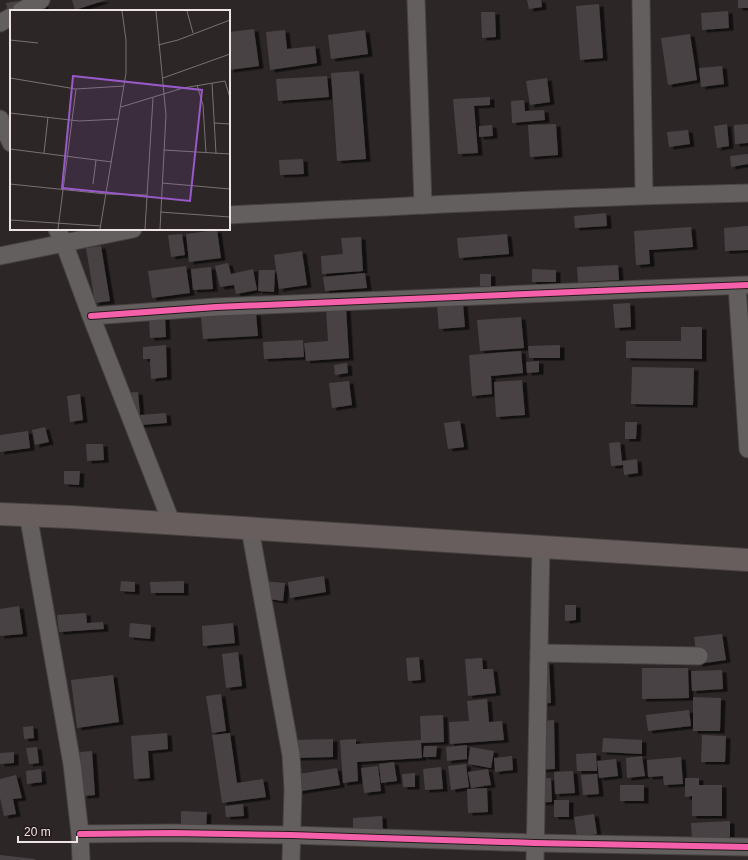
<svg xmlns="http://www.w3.org/2000/svg" width="748" height="860" font-family="Arial,sans-serif">
<defs>
<filter id="shadow"><feDropShadow dx="4.5" dy="2.5" stdDeviation="0" flood-color="#0009"/></filter>
</defs>
<rect width="100%" height="100%" fill="#2c2626"/>
<g fill="#494244" filter="url(#shadow)">
<polygon points="25,0 43,0 45,11 11,11 10,26 6,3"/>
<polygon points="72,0 106,0 75,10"/>
<polygon points="527,0 541,0 542,7 529,9"/>
<rect x="738" y="0" width="10" height="8"/>
<polygon points="599,4 603,58 580,60 576,6"/>
<polygon points="728,11 729,28 702,30 701,13"/>
<polygon points="481,12 495,12 496,37 482,38"/>
<polygon points="254,29 259,66 229,70 229,32"/>
<polygon points="285,30 287,49 315,46 317,63 270,70 266,32"/>
<polygon points="365,30 368,54 331,59 328,35"/>
<polygon points="690,34 697,80 668,85 661,38"/>
<polygon points="722,66 724,84 701,87 699,68"/>
<polygon points="359,71 366,159 337,161 331,73"/>
<polygon points="327,76 329,97 278,101 276,79"/>
<polygon points="547,78 550,102 530,105 526,81"/>
<polygon points="490,97 490,105 474,106 478,153 458,154 453,99"/>
<polygon points="524,100 525,111 544,110 545,120 512,123 511,101"/>
<polygon points="556,124 558,155 530,157 528,125"/>
<polygon points="727,124 729,146 717,148 714,126"/>
<polygon points="748,124 748,143 735,144 734,125"/>
<polygon points="492,125 493,136 479,137 479,126"/>
<polygon points="688,130 690,144 669,147 667,132"/>
<polygon points="748,154 748,164 731,167 730,156"/>
<polygon points="303,159 304,174 280,175 279,160"/>
<polygon points="606,213 607,226 575,228 574,216"/>
<polygon points="748,226 748,250 725,251 724,228"/>
<polygon points="691,227 693,247 649,250 650,264 636,265 634,231"/>
<polygon points="217,230 221,258 189,262 186,234"/>
<polygon points="182,234 185,255 171,257 168,235"/>
<polygon points="507,234 509,254 459,258 457,238"/>
<polygon points="361,237 363,271 322,274 321,256 343,254 341,238"/>
<polygon points="101,246 110,301 95,303 86,248"/>
<polygon points="302,251 307,285 279,289 274,255"/>
<polygon points="228,263 231,274 253,269 257,290 236,294 234,285 220,287 215,266"/>
<polygon points="618,265 619,280 578,282 577,267"/>
<polygon points="186,266 190,293 152,298 148,271"/>
<polygon points="211,267 213,289 193,290 191,269"/>
<polygon points="532,269 556,270 556,282 532,282"/>
<polygon points="259,270 275,270 274,292 258,291"/>
<polygon points="365,273 367,288 325,291 323,277"/>
<rect x="480" y="274" width="11" height="12"/>
<polygon points="630,303 631,327 615,328 613,304"/>
<polygon points="463,304 465,327 439,329 437,306"/>
<polygon points="346,308 349,358 306,361 304,343 328,341 326,310"/>
<polygon points="256,313 258,336 203,339 201,317"/>
<polygon points="149,317 165,317 166,337 150,338"/>
<polygon points="521,317 524,348 480,351 477,320"/>
<polygon points="681,327 702,327 702,359 626,358 626,341 681,341"/>
<polygon points="303,340 304,357 264,359 263,342"/>
<polygon points="166,345 167,377 151,379 150,359 143,359 143,347"/>
<polygon points="560,345 560,358 529,358 528,346"/>
<polygon points="521,351 523,373 491,376 492,394 472,396 469,355"/>
<polygon points="539,361 539,372 527,373 526,362"/>
<polygon points="347,363 348,373 335,375 334,365"/>
<polygon points="632,367 694,368 693,405 631,404"/>
<polygon points="522,380 525,415 496,417 494,382"/>
<polygon points="349,381 352,405 332,408 329,383"/>
<polygon points="138,392 140,415 166,413 167,423 128,426 125,393"/>
<polygon points="80,394 83,420 70,422 67,396"/>
<polygon points="460,421 464,447 448,449 444,423"/>
<polygon points="625,422 637,422 636,439 625,439"/>
<polygon points="45,427 49,442 35,445 32,430"/>
<polygon points="28,431 30,448 0,452 0,435"/>
<polygon points="620,442 622,461 637,459 638,473 624,475 623,465 611,466 609,443"/>
<polygon points="86,444 103,444 104,460 87,461"/>
<polygon points="64,471 80,471 79,485 64,484"/>
<polygon points="324,576 326,592 290,598 288,582"/>
<polygon points="121,581 135,582 135,592 120,591"/>
<polygon points="184,581 184,593 151,593 150,582"/>
<polygon points="263,581 285,583 283,601 261,598"/>
<polygon points="565,605 576,605 576,620 565,621"/>
<polygon points="19,606 23,634 0,636 0,609"/>
<polygon points="86,613 87,623 103,622 104,629 59,632 57,615"/>
<polygon points="130,623 151,625 150,639 129,637"/>
<polygon points="233,623 235,643 203,646 202,626"/>
<polygon points="722,634 726,660 698,664 694,637"/>
<polygon points="238,652 242,686 226,688 222,654"/>
<polygon points="419,657 421,680 408,681 406,658"/>
<polygon points="482,658 483,669 493,669 496,693 468,696 465,659"/>
<polygon points="549,662 551,703 532,704 529,663"/>
<polygon points="642,668 688,668 689,698 642,699"/>
<polygon points="722,670 723,689 692,691 691,671"/>
<polygon points="113,675 119,722 77,728 71,680"/>
<polygon points="221,694 226,731 212,733 206,696"/>
<polygon points="693,697 721,698 720,731 693,731"/>
<polygon points="487,699 489,722 502,721 504,740 450,744 449,722 469,721 467,701"/>
<polygon points="689,710 691,726 648,731 646,715"/>
<polygon points="443,715 444,742 421,743 422,758 357,762 358,781 343,783 340,740 356,739 356,744 421,740 420,716"/>
<polygon points="554,720 555,769 534,770 531,722"/>
<polygon points="33,726 34,738 24,739 23,727"/>
<polygon points="167,733 168,749 148,751 150,778 134,779 131,736"/>
<polygon points="230,733 237,783 263,779 266,797 222,803 212,735"/>
<polygon points="702,735 726,736 725,762 701,762"/>
<polygon points="603,738 642,740 642,754 602,752"/>
<polygon points="333,739 333,757 293,758 293,740"/>
<polygon points="467,745 467,759 447,761 446,747"/>
<polygon points="424,746 437,746 436,757 423,757"/>
<polygon points="37,747 39,763 29,764 26,748"/>
<polygon points="470,747 494,751 491,768 468,764"/>
<polygon points="92,751 95,795 83,796 80,752"/>
<polygon points="14,752 14,763 0,764 0,753"/>
<polygon points="596,753 597,771 577,771 576,754"/>
<polygon points="512,756 513,770 495,772 494,758"/>
<polygon points="642,756 645,776 627,778 626,758"/>
<polygon points="681,757 683,784 664,785 663,776 648,777 647,760"/>
<polygon points="616,759 618,776 599,778 597,761"/>
<polygon points="394,762 397,781 381,783 379,764"/>
<polygon points="466,764 469,787 451,790 448,766"/>
<polygon points="378,766 381,791 364,793 361,768"/>
<polygon points="441,767 443,789 425,790 423,769"/>
<polygon points="337,768 340,785 295,792 292,775"/>
<polygon points="41,769 42,782 27,784 26,771"/>
<polygon points="488,769 491,785 471,788 468,772"/>
<polygon points="573,771 575,793 555,794 554,772"/>
<polygon points="415,773 415,787 403,787 402,774"/>
<polygon points="597,774 599,794 583,795 581,775"/>
<polygon points="16,775 22,798 13,799 16,814 4,816 0,798 0,779"/>
<polygon points="551,778 552,802 533,803 532,779"/>
<polygon points="685,778 699,778 699,785 722,785 722,816 692,816 692,796 685,797"/>
<rect x="620" y="785" width="24" height="16"/>
<polygon points="487,788 488,812 468,813 467,789"/>
<rect x="554" y="800" width="15" height="17"/>
<polygon points="243,804 244,816 226,817 225,806"/>
<polygon points="181,811 207,812 206,829 181,828"/>
<polygon points="594,814 597,834 577,837 574,817"/>
<polygon points="382,816 383,831 353,832 353,818"/>
<polygon points="730,821 730,837 692,839 691,823"/>
<polygon points="0,855 35,859 35,860 0,860"/>
</g>
<g fill="none" stroke-linecap="round" stroke-linejoin="round">
<g stroke="#484243" stroke-width="19">
<g id="minor">
<polyline points="416,0 423,205"/>
<polyline points="641,0 644,195"/>
<polyline points="21,11 41,0"/>
<polyline points="0,23 11,17"/>
<polyline points="0,119 11,143"/>
<path d="M229,215c173,-9 346,-18 519,-22"/>
<polyline points="57,229 64,243 91,316 172,524"/>
<polyline points="0,256 133,229"/>
<polyline points="737,286 748,449"/>
<polyline points="91,316 216,307 644,289 748,285"/>
<polyline points="28,514 72,764 80,834 81,860"/>
<polyline points="250,529 291,755 293,789 291,860"/>
<polyline points="539,653 699,656"/>
<polyline points="80,834 172,833 291,835 535,843 748,847"/>
<polyline points="535,860 541,547"/>
</g>
</g>
<g stroke="#484243" stroke-width="24">
<polyline id="primary" points="0,514 70,517 748,560"/>
</g>
<use href="#minor" stroke="#645f5f" stroke-width="17"/>
<use href="#primary" stroke="#685e5d" stroke-width="22"/>
<g stroke="#26191b" stroke-width="8">
<g id="cycleway">
<polyline points="91,316 216,307 644,289 748,285"/>
<polyline points="80,834 172,833 291,835 535,843 748,847"/>
</g>
</g>
<use href="#cycleway" stroke="#f560ab" stroke-width="6"/>
</g>
<g transform="translate(10 10)">
<rect width="220" height="220" fill="#2c2626"/>
<path fill="none" stroke="#7a7272" stroke-width="1" d="M146,1l10,104 -6,114M177,1l6,22M0,30l28,3M148,35l20,-5 52,-20M0,68l66,11 48,-3M153,68l67,-24M202,73l4,71M187,75l6,20 3,48M111,97l62,-19 42,-7 5,17M0,103l69,8 40,-2M204,113l16,1M0,139l102,13M154,140l66,4M34,143l4,-36M152,173l68,6M0,174l96,10 41,1M83,174l3,-24M150,202l70,5M0,210l91,6M48,219l18,-140M90,219l26,-156v-33l-4,-29M135,219l8,-131"/>
<path fill="#985ac8" fill-opacity="0.15" stroke="#985ac8" stroke-width="2" d="M63,66l129,14 -12,111 -128,-13z"/>
<rect width="220" height="220" fill="none" stroke="#eee4e5" stroke-width="2"/>
</g>
<path d="M18 836v6h59v-6" fill="none" stroke="#eee4e5" stroke-width="2"/>
<text x="24" y="836" font-size="12" fill="#eee4e5" stroke="#26191b" stroke-width="3" paint-order="stroke">20 m</text>
</svg>
